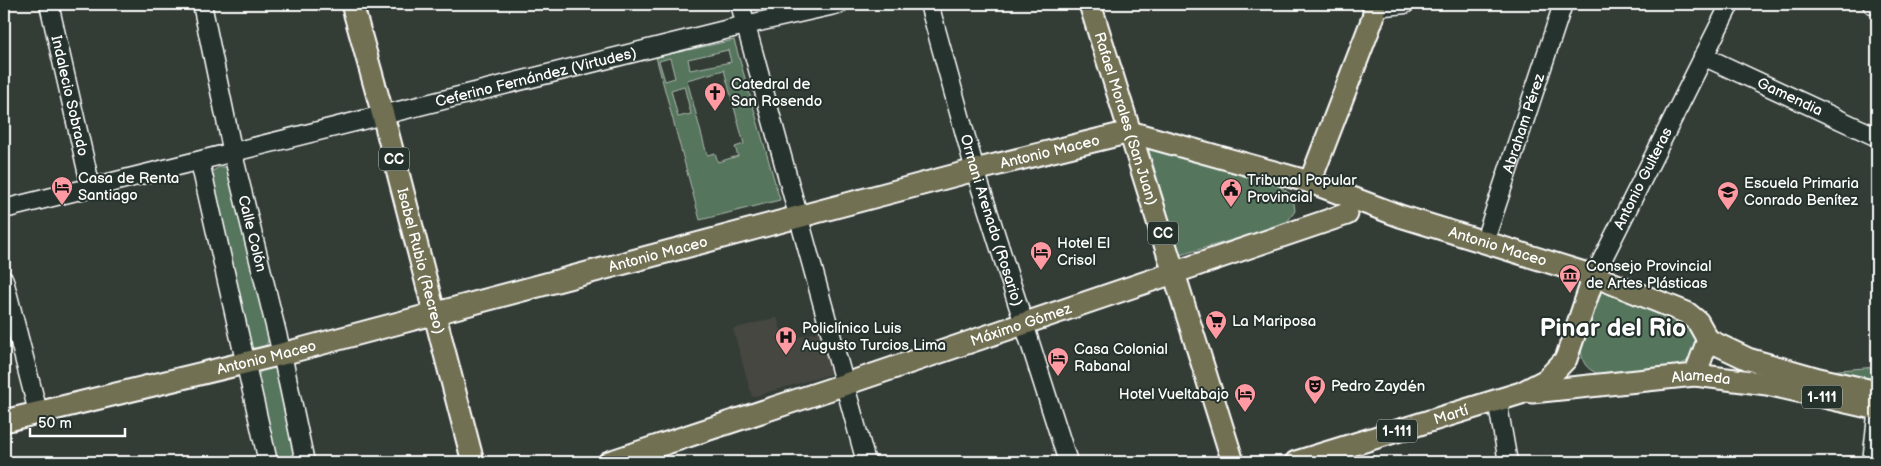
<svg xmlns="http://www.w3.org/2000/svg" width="1881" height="466" font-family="'Balsamiq Sans',sans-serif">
<rect width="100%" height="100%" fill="#343c36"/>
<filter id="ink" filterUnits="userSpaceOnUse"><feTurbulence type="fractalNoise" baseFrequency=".02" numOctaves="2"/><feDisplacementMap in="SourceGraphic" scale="10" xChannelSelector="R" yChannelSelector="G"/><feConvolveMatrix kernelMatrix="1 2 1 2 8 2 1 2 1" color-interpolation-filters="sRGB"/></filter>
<g filter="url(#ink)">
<polygon fill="#454741" points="777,317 781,330 788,328 792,339 823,330 835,373 752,397 733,329"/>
<g fill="#57755d" stroke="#abbaae" fill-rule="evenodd">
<path d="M734,40l46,160 -80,20 -44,-163zM728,50l3,12 -41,8 -2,-11zM670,58l5,20 -10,3 -6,-20zM724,70l20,74 -9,3 3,9 -20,6 -3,-9 -8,2 -20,-75zM684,86l7,28 -13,3 -7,-27z"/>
<polygon points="1148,147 1278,185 1293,196 1295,211 1285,225 1180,255"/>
<polygon points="219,167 226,167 233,173 269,337 266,346 258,349 250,347 210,179 213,171"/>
<path d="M1609,289l84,37c5,13 0,22 -4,34l-9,5 -80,10c-8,-4 -14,-7 -17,-15 -5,-11 3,-52 10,-61 4,-7 10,-9 16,-10z"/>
<polygon points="267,366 273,366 278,371 298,462 276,462 257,378 261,371"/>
<polygon points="1877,367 1877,384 1827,371"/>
</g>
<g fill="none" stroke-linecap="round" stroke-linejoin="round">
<g stroke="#fff" stroke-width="21">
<g id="minor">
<path id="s1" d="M49,4l42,184"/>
<path id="s2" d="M202,4l31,150 49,200 23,108"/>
<polyline points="740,4 866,462"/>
<path id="s3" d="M929,4l46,166 93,292"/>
<polyline points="1872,4 1877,5"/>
<polyline points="1375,7 1405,4"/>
<path id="s4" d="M1703,56l174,81"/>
<polyline points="200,162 268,462"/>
<path id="s5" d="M4,209l741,-184 94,-21"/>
<path id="s6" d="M1484,243l79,-239"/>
<path id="s7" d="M1594,276l136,-272"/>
<polyline points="4,280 38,412"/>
<polyline points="1497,400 1508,462"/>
<polyline points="1872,462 1877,416"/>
</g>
</g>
<g stroke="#fff" stroke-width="25">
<g id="major">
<path id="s8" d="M352,4l31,111 90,347"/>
<path id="s9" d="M1090,4l143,458"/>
<polyline points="1310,182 1373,18 1375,4"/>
<polyline points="1695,375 1708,340"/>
<path id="s10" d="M1532,392l163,-17 72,9 110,25"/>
<path id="s11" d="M4,421l278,-67 693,-184 155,-38 180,50 90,34 194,60 93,37 11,9 10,18 40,19 71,20 58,13"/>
<path id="s12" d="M609,462l234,-77 504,-171"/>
<path id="s13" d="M1296,462l225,-69 25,-13 20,-21 28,-83"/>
</g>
</g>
<use href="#minor" stroke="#26332d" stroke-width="18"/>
<use href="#major" stroke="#716f52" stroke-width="21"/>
</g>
</g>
<defs>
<g id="church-pin" transform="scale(1.125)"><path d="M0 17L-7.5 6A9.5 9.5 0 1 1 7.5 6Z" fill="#ff9aa2" stroke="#26332d"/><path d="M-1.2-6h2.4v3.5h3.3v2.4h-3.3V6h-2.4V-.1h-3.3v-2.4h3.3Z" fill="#111"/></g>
<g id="hotel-pin" transform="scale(1.125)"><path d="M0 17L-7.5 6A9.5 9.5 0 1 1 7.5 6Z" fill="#ff9aa2" stroke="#26332d"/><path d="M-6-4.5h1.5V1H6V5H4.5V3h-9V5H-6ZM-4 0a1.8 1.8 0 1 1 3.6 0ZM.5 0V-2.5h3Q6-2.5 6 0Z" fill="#111"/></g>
<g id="civic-pin" transform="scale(1.125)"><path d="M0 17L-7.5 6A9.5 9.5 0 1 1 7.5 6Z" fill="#ff9aa2" stroke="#26332d"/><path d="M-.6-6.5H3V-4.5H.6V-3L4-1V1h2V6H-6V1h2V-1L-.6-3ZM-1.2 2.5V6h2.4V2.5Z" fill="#111"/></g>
<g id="school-pin" transform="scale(1.125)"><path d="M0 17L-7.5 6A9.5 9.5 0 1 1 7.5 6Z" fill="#ff9aa2" stroke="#26332d"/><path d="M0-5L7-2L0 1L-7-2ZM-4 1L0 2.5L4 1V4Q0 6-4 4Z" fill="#111"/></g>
<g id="museum-pin" transform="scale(1.125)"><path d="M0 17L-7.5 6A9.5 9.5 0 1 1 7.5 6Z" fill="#ff9aa2" stroke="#26332d"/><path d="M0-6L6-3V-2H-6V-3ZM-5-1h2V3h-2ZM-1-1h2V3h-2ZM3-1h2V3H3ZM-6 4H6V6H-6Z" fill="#111"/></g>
<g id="supermarket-pin" transform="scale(1.125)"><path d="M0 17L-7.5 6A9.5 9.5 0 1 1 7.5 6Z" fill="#ff9aa2" stroke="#26332d"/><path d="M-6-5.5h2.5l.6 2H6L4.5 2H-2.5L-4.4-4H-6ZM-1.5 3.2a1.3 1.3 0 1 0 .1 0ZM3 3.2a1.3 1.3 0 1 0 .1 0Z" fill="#111"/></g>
<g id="hospital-pin" transform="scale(1.125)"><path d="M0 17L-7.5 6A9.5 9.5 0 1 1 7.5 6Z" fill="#ff9aa2" stroke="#26332d"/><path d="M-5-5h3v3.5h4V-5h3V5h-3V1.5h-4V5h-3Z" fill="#111"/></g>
<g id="theatre-pin" transform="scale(1.125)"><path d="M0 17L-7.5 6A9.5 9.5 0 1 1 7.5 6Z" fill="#ff9aa2" stroke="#26332d"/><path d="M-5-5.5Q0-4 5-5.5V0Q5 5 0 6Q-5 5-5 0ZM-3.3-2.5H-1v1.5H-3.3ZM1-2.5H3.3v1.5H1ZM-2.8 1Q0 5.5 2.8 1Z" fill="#111"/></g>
</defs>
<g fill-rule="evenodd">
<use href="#church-pin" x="715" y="93"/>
<use href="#hotel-pin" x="62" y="187"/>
<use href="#civic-pin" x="1231" y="189"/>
<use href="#school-pin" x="1728" y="192"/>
<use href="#hotel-pin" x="1041" y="252"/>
<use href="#museum-pin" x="1570" y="275"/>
<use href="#supermarket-pin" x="1216" y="321"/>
<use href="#hospital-pin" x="786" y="337"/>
<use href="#hotel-pin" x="1058" y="358"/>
<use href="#theatre-pin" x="1315" y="386"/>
<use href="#hotel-pin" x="1245" y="394"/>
</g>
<g text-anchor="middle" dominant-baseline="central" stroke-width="4" stroke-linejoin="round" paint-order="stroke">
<g fill="#26332d" stroke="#bec2c0" stroke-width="1">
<rect x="379" y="147.5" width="30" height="23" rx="4"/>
<rect x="1148" y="221.5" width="30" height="23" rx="4"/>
<rect x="1802" y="385.5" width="40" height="23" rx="4"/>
<rect x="1377" y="419.5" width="40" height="23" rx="4"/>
</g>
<g font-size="14" font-weight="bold" fill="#fff">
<text x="394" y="159">CC</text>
<text x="1163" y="233">CC</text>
<text x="1822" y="397">1-111</text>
<text x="1397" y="431">1-111</text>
</g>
<g font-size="15" fill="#fff" stroke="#26332d">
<text stroke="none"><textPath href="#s5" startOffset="548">Ceferino Fernández (Virtudes)</textPath></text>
<text stroke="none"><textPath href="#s1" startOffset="94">Indalecio Sobrado</textPath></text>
<text stroke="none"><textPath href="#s4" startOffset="96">Gamendia</textPath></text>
<text stroke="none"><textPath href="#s9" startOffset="120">Rafael Morales (San Juan)</textPath></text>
<text stroke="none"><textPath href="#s6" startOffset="126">Abraham Pérez</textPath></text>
<text stroke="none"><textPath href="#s11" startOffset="1080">Antonio Maceo</textPath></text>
<text stroke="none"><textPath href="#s7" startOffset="109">Antonio Gulteras</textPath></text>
<text stroke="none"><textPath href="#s3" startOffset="225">Ormani Arenado (Rosario)</textPath></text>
<text stroke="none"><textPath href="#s2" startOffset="235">Calle Colón</textPath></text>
<text stroke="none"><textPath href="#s11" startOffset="1548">Antonio Maceo</textPath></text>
<text stroke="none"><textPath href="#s11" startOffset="675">Antonio Maceo</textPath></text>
<text stroke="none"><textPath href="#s8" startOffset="266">Isabel Rubio (Recreo)</textPath></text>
<text stroke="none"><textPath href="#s12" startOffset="434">Máximo Gómez</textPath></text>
<text stroke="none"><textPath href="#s11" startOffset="270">Antonio Maceo</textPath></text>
<text stroke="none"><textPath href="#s10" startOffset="170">Alameda</textPath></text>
<text stroke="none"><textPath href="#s13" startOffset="162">Martí</textPath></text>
</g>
<g font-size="15" fill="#fff" stroke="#26332d" text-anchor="start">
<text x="731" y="84">Catedral de<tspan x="731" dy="17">San Rosendo</tspan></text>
<text x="78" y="178">Casa de Renta<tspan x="78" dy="17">Santiago</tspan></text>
<text x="1247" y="180">Tribunal Popular<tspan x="1247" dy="17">Provincial</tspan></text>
<text x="1744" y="183">Escuela Primaria<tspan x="1744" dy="17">Conrado Benítez</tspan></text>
<text x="1057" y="243">Hotel El<tspan x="1057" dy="17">Crisol</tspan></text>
<text x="1586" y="266">Consejo Provincial<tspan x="1586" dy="17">de Artes Plásticas</tspan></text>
<text x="1232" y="321">La Mariposa</text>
<text x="802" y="328">Policlínico Luis<tspan x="802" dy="17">Augusto Turcios Lima</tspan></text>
<text x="1074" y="349">Casa Colonial<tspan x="1074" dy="17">Rabanal</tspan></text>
<text x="1331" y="386">Pedro Zaydén</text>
<text x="1229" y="394" text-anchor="end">Hotel Vueltabajo</text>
</g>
<g font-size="25" font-weight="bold" fill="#fff" stroke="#26332d">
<text x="1613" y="328">Pinar del Rio</text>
</g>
</g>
<rect width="1881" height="466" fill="none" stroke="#26332d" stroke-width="20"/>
<rect x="10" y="10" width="1861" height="446" fill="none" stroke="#fff" stroke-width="2" filter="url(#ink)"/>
<path d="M30 428v8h95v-8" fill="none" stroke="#ffffff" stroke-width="2.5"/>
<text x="38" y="428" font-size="15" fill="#ffffff" stroke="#26332d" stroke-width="4" paint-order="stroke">50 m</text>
</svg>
